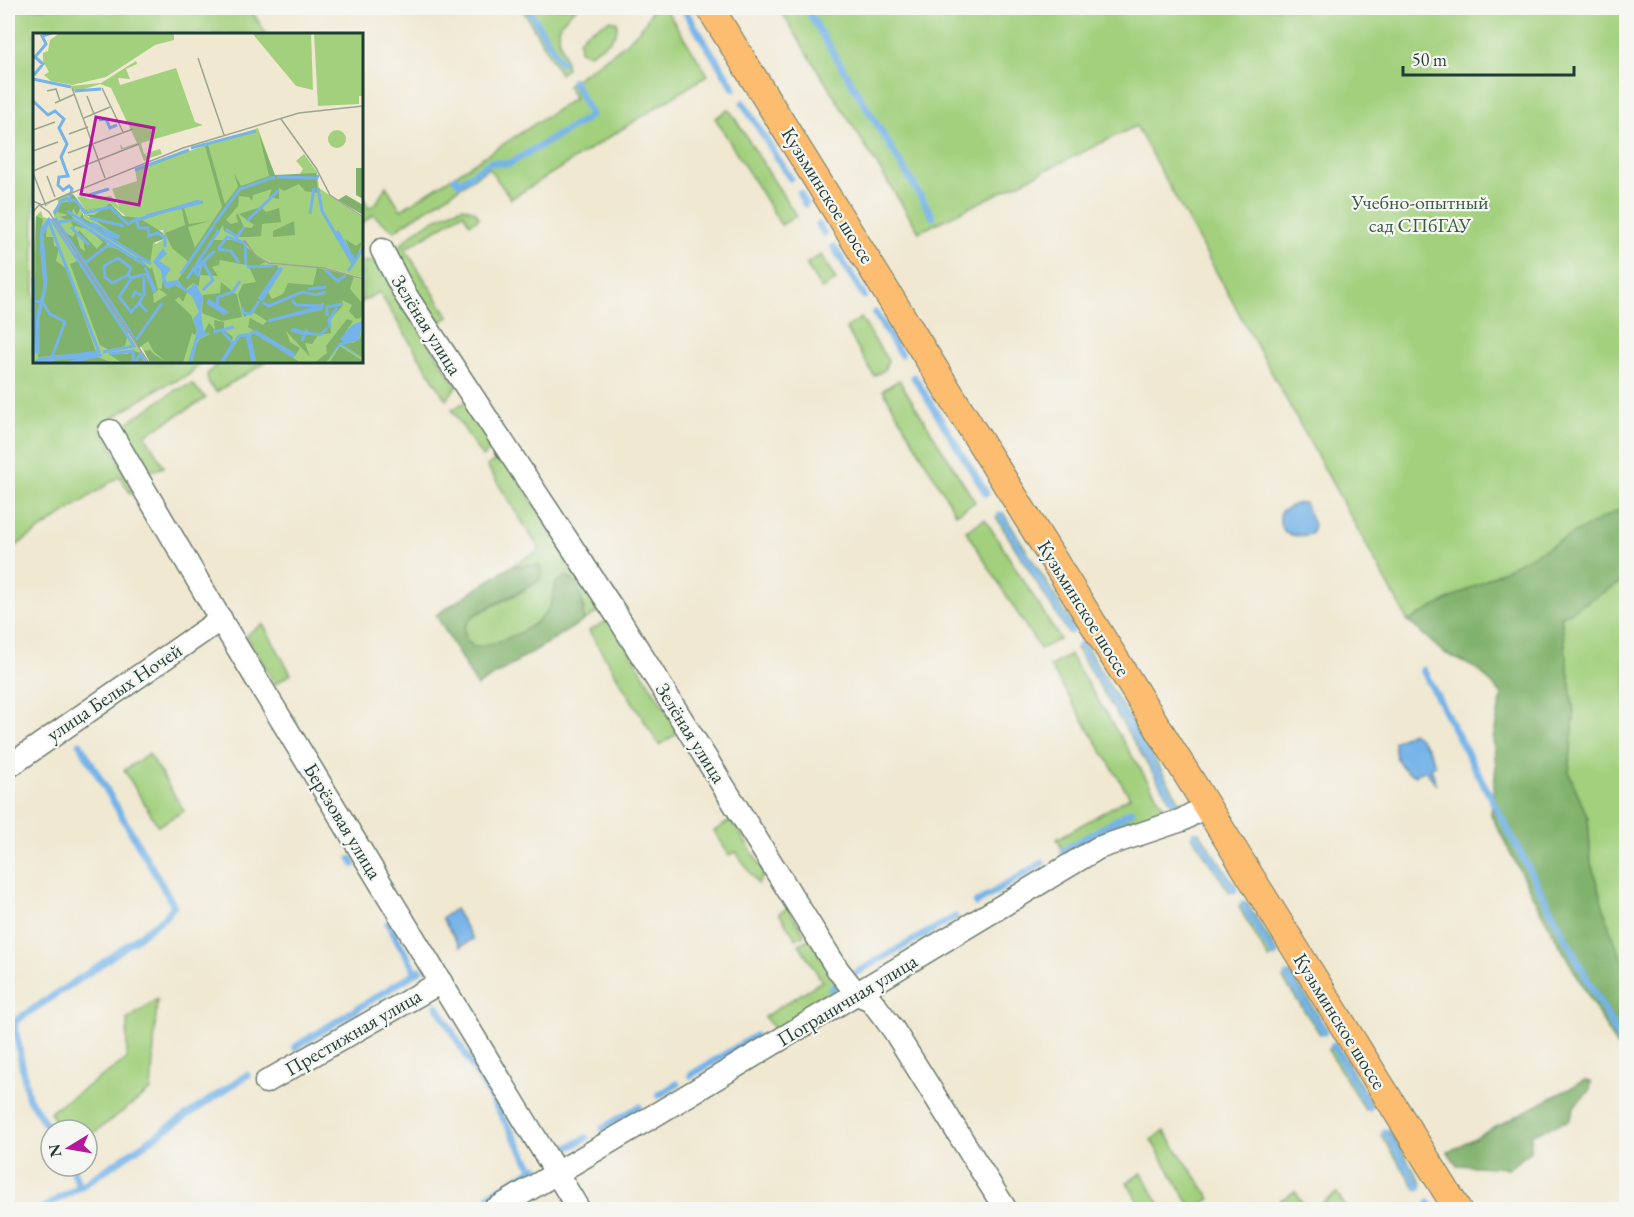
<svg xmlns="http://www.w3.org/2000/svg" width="1634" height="1217" font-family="'EB Garamond',serif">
<rect width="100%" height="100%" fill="#f6f6f2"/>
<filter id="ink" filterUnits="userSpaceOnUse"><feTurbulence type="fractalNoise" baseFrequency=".0167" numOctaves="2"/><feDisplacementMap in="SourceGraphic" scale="12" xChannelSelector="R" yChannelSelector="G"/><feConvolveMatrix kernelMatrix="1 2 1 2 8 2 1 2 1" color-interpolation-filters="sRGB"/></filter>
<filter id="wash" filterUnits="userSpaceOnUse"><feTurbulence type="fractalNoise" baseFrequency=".008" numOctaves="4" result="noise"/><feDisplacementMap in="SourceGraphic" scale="24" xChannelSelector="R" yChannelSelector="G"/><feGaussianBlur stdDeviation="1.35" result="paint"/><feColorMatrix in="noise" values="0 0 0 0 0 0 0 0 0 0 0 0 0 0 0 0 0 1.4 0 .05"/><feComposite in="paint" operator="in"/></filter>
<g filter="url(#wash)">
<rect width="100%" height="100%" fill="#f0e8d1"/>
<g fill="#a2d07d" stroke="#608658" stroke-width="1.5">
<polygon points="8,8 250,8 266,34 34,34 34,362 202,362 187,376 159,388 100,426 136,491 131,494 120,476 8,551"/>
<path d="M522,8h55c-31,22 -14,32 -10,61l-7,5z"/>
<path d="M652,8h13l43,67 -197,124 -22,-31 -95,63 -21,-16 -11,8v-27l7,12 8,-6 9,-16 15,24 174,-112 -8,-13c24,-18 78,-47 85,-77z"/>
<polygon points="779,8 1626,8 1626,514 1408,621 1136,126 919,232"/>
<path d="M610,20l7,2c3,16 -15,24 -27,32l-10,-3 -1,-11 8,-8z"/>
<polygon points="729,109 796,216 781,225 715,118"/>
<path d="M463,207l12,4 4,7 -9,6 -7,-11 -58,36 44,68 -13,8 -5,-2 -35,-69c5,-19 49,-41 67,-47z"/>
<polygon points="821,255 836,280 821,289 806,264"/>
<polygon points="376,261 457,386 446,400 379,292 362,302 362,262"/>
<polygon points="861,318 888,361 884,370 874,376 846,328"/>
<polygon points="216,362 267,362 216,392 208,382 207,374 217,365"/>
<polygon points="899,380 975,502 956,514 883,390"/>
<polygon points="192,384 206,398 145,435 164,467 151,471 126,437 124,425 176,390"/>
<polygon points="463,403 467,403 493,442 490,451 482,457 452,410"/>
<path d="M504,459l100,149 -21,13 1,-17 -28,-21c-2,8 -2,17 -6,23 -12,24 -52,38 -77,42l-8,-10 -1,-11 10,-12 52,-25 3,-25 -19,2 30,-17 -53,-84 9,-6z"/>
<polygon points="1003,513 1075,628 1068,633 996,517"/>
<polygon points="985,519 1060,639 1040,649 966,531"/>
<polygon points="1626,579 1626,969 1609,928 1591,863 1588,819 1569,773 1574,715 1561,616"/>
<polygon points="610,619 677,729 675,735 659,745 589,631"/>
<polygon points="263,624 291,674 275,684 246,635"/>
<polygon points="1084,643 1181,803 1174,807 1076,648"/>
<polygon points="1070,655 1165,809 1155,816 1127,820 1065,854 1057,839 1130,797 1050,666"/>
<polygon points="149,754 184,811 158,826 124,770"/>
<polygon points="728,822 734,823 765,873 758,884 736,852 729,855 714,831"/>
<polygon points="1199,832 1237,888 1230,893 1192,836"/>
<polygon points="1246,902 1278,953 1269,959 1239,907"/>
<polygon points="788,908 805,934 796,939 779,913"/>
<polygon points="810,938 841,989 840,996 779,1033 764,1017 822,981 799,944"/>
<polygon points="1291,973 1327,1030 1320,1034 1283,979"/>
<polygon points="157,999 151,1090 87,1138 87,1130 61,1130 50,1112 127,1059 127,1020"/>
<polygon points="1336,1044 1373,1105 1365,1110 1328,1050"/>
<polygon points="1389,1130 1422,1184 1416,1189 1381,1135"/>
<polygon points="1164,1131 1211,1199 1192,1209 1151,1140"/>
<polygon points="1142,1173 1162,1209 1142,1209 1127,1182"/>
<polygon points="1295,1191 1306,1209 1278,1209 1282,1207 1279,1201"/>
<polygon points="1337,1193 1347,1209 1312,1209"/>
</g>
<g fill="#81b26c" stroke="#507850" stroke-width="1.5">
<polygon points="1626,506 1626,579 1561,617 1574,715 1569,773 1588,819 1591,863 1609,927 1626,969 1626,1050 1617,1047 1540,910 1491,815 1496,765 1493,739 1502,695 1479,670 1443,652 1408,621"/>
<path d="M529,565l11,1 3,8 -4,7 -65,34 -10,12 1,11 8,9c25,-2 65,-18 77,-41 4,-6 4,-16 6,-23l10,-7c16,8 18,29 17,45l-106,65 -41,-71 74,-48z"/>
<polygon points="1585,1080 1591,1082 1590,1091 1575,1105 1570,1120 1532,1134 1530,1152 1509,1168 1457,1165 1448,1152"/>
</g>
<g fill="#75b3e8" stroke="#4a788e" stroke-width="1.5">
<path d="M1298,503h7l9,22 -3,9c-18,4 -36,1 -30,-23z"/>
<path d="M1412,732c10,7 20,20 23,33l-4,3 6,17 -12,-15 -9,5c-15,-3 -22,-18 -22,-33z"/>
<polygon points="455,909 473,939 460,947 442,918"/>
</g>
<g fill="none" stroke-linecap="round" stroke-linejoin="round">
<g stroke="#75b3e8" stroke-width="7">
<polyline points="534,8 529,10 561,63"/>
<polyline points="683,8 734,88"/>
<polyline points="806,8 933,217"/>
<polyline points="743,103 790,178"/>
<polyline points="455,178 459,183 491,162 509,164 586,119 591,115 573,81"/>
<polyline points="800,193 805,204"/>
<polyline points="819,225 824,233"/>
<polyline points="834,247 864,296"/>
<polyline points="875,313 901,355"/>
<polyline points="914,377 986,493"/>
<polyline points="1000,515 1071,631"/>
<polyline points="1080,645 1177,805"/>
<polyline points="1423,670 1626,1052"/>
<polyline points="1195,834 1234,890"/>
<polyline points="1063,851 1132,811"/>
<polyline points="351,859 354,864"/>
<polyline points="976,903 1042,863"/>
<polyline points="1243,905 1274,955"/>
<polyline points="388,924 416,972"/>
<polyline points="855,973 955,917"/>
<polyline points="1287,976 1324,1032"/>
<polyline points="831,989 838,985"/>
<polyline points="437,1006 533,1169"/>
<polyline points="1333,1046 1369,1108"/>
<polyline points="295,1047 420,970"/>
<polyline points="691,1075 755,1036"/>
<polyline points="659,1095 677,1084"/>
<polyline points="603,1128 639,1107"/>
<polyline points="51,1132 28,1097 14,1022 100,965 165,917 174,906 80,744"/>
<polyline points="1385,1132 1419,1187"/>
<polyline points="568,1148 586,1138"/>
<polyline points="72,1166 79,1187"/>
<polyline points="490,1195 537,1167"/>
<polyline points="1429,1203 1433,1210"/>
<polyline points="39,1210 83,1185 247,1075"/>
</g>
</g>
</g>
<g filter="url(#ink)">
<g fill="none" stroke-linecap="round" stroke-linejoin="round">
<g stroke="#68796b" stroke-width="25">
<g id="minor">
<polyline points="382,250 405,294 616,614 838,970 857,994 871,1000 893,1029 1006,1210"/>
<polyline points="110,431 225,627 579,1210"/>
<polyline points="8,767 221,619"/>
<polyline points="266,1082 441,982"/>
<polyline points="494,1210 655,1115 1098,848 1182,820 1206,806"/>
</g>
</g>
<g stroke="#68796b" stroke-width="29">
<polyline id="major" points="710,8 1458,1210"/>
</g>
<use href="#minor" stroke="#fff" stroke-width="22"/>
<use href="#major" stroke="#fcbd6f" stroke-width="27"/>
</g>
</g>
<g text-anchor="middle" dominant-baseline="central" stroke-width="4.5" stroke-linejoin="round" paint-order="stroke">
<g font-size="20" fill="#1f3d34" stroke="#f6f6f2">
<text transform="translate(828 195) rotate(58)">Кузьминское шоссе</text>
<text transform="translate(427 325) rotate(58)">Зелёная улица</text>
<text transform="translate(1084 608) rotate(58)">Кузьминское шоссе</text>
<text transform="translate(114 692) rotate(-34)">улица Белых Ночей</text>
<text transform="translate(691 733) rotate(58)">Зелёная улица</text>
<text transform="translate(343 821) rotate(59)">Берёзовая улица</text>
<text transform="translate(847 1000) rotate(-31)">Пограничная улица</text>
<text transform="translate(1340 1021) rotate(58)">Кузьминское шоссе</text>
<text transform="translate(353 1032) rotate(-30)">Престижная улица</text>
</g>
<g font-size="20" fill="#395a43" stroke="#f6f6f2">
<text x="1420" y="202">Учебно-опытный<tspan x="1420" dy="23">сад СПбГАУ</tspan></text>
</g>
</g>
<g transform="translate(33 33)">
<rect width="330" height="330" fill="#f0e8d1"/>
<path d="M27,0h114v7l-19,5 -49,32 -34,8 -21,-4 -7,-6 5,-3 -6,-11v-8l5,-2 2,-11zM219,0h59l2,57 -17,-4zM281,0l49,1v62h-4v8l-41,2zM103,28l1,3 -11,5 4,10 -12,-1 2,7 56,-17 19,54 8,3 -62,18 3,11 16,-5 2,5 -12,4 -2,-4h-3l4,5 -5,2 -6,-16 -25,7 8,-2 -1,-6 3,4 14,-5 -26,-55 -11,-4 -25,8 -5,-6 31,-3zM225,95l17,48 24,-1 4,-6 -7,-8 8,-7 13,18 2,16 44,30v60l-36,-10 -55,-5 -17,-8 17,9 51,4 40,12v83h-211l-97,-143 -2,-9 6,-7 -2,-5 -10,6 5,11 -6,-13 24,-11 -2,7 7,1 -10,3 17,8v5l15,-7 -12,1 -8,-13 5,-1 8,3 21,-3 8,11 -7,-18 25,-8 -2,-12zM77,170l19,16 9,-1 19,13 6,-1 1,9 -8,5 -23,-17 -15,-4 -9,-10 -20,4 -2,-1 7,-1zM295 106a9 9 0 1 1 18 0a9 9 0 1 1-18 0ZM8,178l2,6 10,3 95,143h-115v-88l3,-59z" fill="#a2d07d" fill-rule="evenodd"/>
<path d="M226,101l16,41 41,-2 2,20 -13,-2 -6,-7 -15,7 -5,-3v11l-10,-2 3,-8 -19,6 -1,6 -3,-4 -10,-1 -1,10 -12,14 5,4 7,-2 -2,-7 2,-1 6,13 7,1 3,-3 -15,-11 22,-7 5,5 13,-4 2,14 -19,2 -1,12 -11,1h-14l-12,-6 -1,-6 -10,15h25l27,22 -9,5 -36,-7 -1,5 -7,2 6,9 -18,-1 -1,11 -6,-3 -8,7 -7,-10 11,-18 -17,-14 -7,-15 20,-8 -3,-16 -34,5 54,-14 -18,8 5,16 21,-3 -22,6 7,21 27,-41 -17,-61 3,-1 17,59 13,-17 -4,-14 7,13 28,-10zM323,135h7v31l-7,-4zM40,161l12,16 12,-2 -14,4v6l24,15 2,-3 -22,-15h7l16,-12 13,13 16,2 24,15 1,6 -11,4 -3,22 -70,-47 3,-6 -3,-3 -3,6 -4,-7 -1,9 12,11 -9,-2 -1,3 -3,-7 -11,-5 8,-2 -11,-3 4,-9 14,-3 -7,-1zM313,162l17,10v10l-25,-15zM3,183l7,3 -3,16 4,46 -10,77zM261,188l1,14 -22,2v-6zM14,191l-1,13h7l1,9 5,1 -3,14 11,8 29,83 -58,5v-34l9,-37 -4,-54zM54,195l20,13v4l33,14 10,10 2,-2 6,23 -5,4 1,9 13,-8 -9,-7 4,1v-7l5,7 8,-4 12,7 -4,10 -4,-5 -4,3 16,15 6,16 -2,4 -3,-2 -9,30h-33l-6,-12 6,-1 5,5 10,6 -11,-9 -6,-11 -9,7 -73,-115 7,4 3,-5 4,16 5,3 -2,-13 -6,-3 2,-5 18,19 6,-7zM312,206l11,7 7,-5 -8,20zM43,220l52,80 -3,13 -16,4 -9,-5 -30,-81 7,-3zM244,232l2,6 -12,19 5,9 11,-5 5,-11 25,2 4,-17 37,8 -4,13 13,15v13l-7,2 -7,-8 3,-6 -10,-5 1,5 -13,15 1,13 -13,2 -6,9 -7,-1 5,14 -24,-26 4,11 10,6 -5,8 -47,-29 2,-9 13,7 4,-4 -14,-9 -9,5 -6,-23 5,-10 13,-2 -7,-15zM188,249l16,13 5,22 -20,4 -20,-8 1,-18 17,-2zM314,286l6,2 -12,18 12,4 7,-5 3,-10v30l-23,-15 -14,20h-12l13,-10 -1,-7zM181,287l10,2v8l9,7 -2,8 -11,18h-28l1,-14 7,-10 10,-5 -6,-2 5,-9 6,7zM219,298l49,32h-45l-7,-28zM207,302h6l6,28h-29zM307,313l23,15v2h-34zM97,317l11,3 7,10h-26l-13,-9h19zM60,322l20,8h-64l6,-3z" fill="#81b26c"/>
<path d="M130,215l4,6 -8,7 12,8 -6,8 2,5 10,-2 10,10 8,-7 8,14 -2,18 3,17 6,1 -12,7 -6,23h-4l9,-32 -4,-12 6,-7 -7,-16 -16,-11 -8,4 -5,-5 -2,-13 -8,-9zM330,288l-4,19 -16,5 20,14 -23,-14 -14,18 13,-20 5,-1 -4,-3 12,-14z" fill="#75b3e8"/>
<path fill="none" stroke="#75b3e8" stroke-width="3" d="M1,42l9,-11 -8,-7 11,-13 -4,-8 10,-3M0,46l38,8M42,58l26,-2M0,68l15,14 7,-4 9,8 -5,9 8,16 -6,13 7,19 -9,1 -1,8 5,5 6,-4 3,3 -3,12 7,-1 9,13 25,-6 18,17 8,-5 3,9h9l1,8 8,-3 8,4v10M66,87l7,-1 4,9 7,-3M158,115l65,-17M102,137l54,-20M244,144l40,1 1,-3M285,155l4,23 31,53 -5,7M56,162l20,-6M34,178l84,53M21,181l7,-13 7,-3M277,181l4,-26M113,183l57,-14M22,185l79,120M57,185l34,8M18,186l83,127 -31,6M104,187l62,-19M214,188l32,-31M26,189l15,-2 71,45M58,190l29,14M181,191l26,-35 35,-12M38,194l18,18M192,196l12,8 7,-10M304,198l18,30 8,-13M67,199l19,6M8,208l1,-12 8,-11M185,216l9,-12 18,6 1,22M185,216l13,2 8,12M52,230l22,-17h8M112,234l10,23M214,234l26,-1M292,237l13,11 8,-6M148,241l33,-49M95,242l3,-7 -13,-10 -14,8 1,11 7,6 16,-8 3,3 18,-5M114,242l8,18M163,242l-1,-6 20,-18M111,244v19M165,244l3,-12 11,-12M0,245l1,23 7,1M98,246l-12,18 12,15 8,-9M154,246l32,-49M275,256l18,-2M170,257l10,-10 -10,-18M99,265l3,-6 8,4 -4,7 8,9M226,266l21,-31M175,267l20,13M259,267l4,5 26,1 1,-3M228,268l21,-33M174,269l18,12M10,270l7,11 15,8 -13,35M230,270l6,3 33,-14 14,3 10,-3M184,273l1,-9 15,-5 7,-11M209,274l1,6 8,1 8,-13M5,281l7,-28 -4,-43M294,283v-9l15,-3M243,286l47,-11M235,288l48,-13M297,295l-1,-8 8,-12M259,296l14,4 1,-4M258,297l14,4 -3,7M222,298l40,24M4,299l1,-18M180,299l21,-5M274,300l13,2 7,-7M216,301l6,29M216,301l5,-2 14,9M103,307l26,-37M236,308l25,16M0,320l1,-52M3,320l1,-20M5,321v-35l8,-36 -4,-49 7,-12 50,130 -61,7M76,321l24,-3v12M2,328l63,-6M34,330l35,-8M102,330l5,-9 6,9M188,330l12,-20 -12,-13M189,330l17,-27 8,-1 6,28"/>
<path fill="none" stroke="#9ca492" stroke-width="1.5" d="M165,25l26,77M39,55l33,90M69,55l21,44M14,58l9,-2 4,12M54,63l7,18M22,70l20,-9M51,85l26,-11M248,86l35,49 14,27 33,22M0,97l22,-8M36,101l19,-7M0,118l25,-9M35,120l65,-24M40,137l66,-26M0,138l24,-10M0,140l13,33M14,143l8,21M0,168l9,4 141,-57 116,-35 64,-7M0,179l6,-7 10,7 100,151M0,188v18M211,207l12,16 13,7 55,5 39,11"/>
<path fill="#b5179e" fill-opacity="0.15" stroke="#b5179e" stroke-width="3" d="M63,84l58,11 -15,77 -58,-11z"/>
<rect width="330" height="330" fill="none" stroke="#1f3d34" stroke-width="3"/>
</g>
<rect width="1634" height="1217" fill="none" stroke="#f6f6f2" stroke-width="30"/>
<g transform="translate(69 1148) rotate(259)"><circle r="28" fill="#f6f6f2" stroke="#a0aca6" stroke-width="1.5"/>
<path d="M0-4.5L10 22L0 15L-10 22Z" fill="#b5179e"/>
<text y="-9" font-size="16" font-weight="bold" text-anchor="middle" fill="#1f3d34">N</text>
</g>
<path d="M1403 66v9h171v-9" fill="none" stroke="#1f3d34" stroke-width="3"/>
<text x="1412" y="66" font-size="18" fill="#1f3d34" stroke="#f6f6f2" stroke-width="4.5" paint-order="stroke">50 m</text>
</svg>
